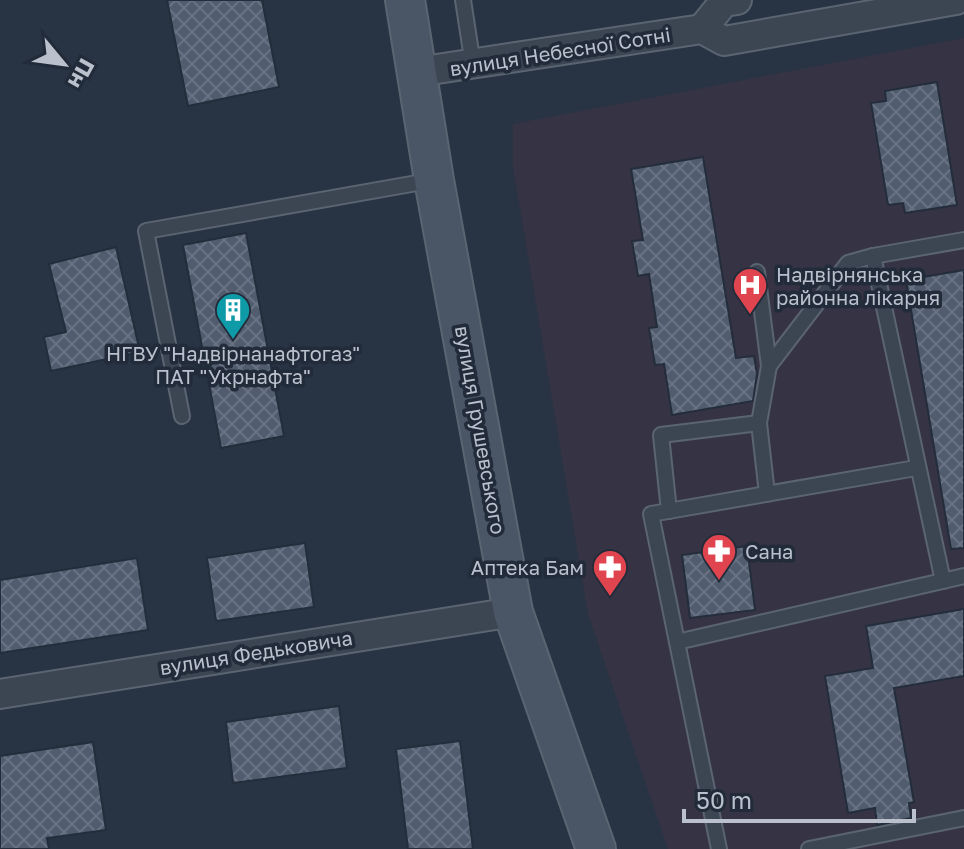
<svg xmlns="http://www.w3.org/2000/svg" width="964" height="849" font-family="'Golos Text',sans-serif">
<defs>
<pattern id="building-cross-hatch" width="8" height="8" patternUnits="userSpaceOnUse" patternTransform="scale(2)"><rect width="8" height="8" fill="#515d6f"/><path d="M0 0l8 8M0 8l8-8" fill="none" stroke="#687282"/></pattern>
</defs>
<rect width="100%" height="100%" fill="#283444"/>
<polygon fill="#363444" points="964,38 964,849 668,849 588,614 513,167 513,124"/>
<g fill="url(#building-cross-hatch)" stroke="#232d3b" stroke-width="2">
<polygon points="167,0 262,0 279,87 188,106"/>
<polygon points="937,82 957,205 905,213 903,203 888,205 871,103 886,101 885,91"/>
<polygon points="703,157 736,358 754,356 757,374 753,401 672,415 664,364 655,365 649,328 657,327 649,274 638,276 632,241 643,240 631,169"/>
<polygon points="246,233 284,436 221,448 183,245"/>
<polygon points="116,247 140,352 51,371 44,337 66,332 49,264"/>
<polygon points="964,270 964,548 951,549 906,280"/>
<polygon points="305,543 314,607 216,621 207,558"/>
<polygon points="747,546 755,610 690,618 682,555"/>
<polygon points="137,558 148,630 0,653 0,580"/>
<polygon points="964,609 964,676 894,688 914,802 909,803 911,818 877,825 875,808 848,813 825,676 873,668 866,626"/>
<polygon points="339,706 347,768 233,783 226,722"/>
<polygon points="460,741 473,849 408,849 396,749"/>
<polygon points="93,742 106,830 47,838 49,849 0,849 0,756"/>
</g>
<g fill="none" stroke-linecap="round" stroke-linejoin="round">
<g stroke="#5b6471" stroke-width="18">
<g id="lane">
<polyline points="463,0 473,65"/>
<polyline points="757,272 769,366"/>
<polyline points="182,416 146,231 434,180"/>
<polyline points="767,494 759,423 769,366 848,263 873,256"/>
<polyline points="669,511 661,435 759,423"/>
<polyline points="943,581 873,256 964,240"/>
<polyline points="677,642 964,576"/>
<polyline points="719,849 651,514 916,468"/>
<polyline points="809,849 964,818"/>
</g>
</g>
<g stroke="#5b6471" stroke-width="32">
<g id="street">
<polyline points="702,29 724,2 737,0"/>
<polyline points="417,72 702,29 724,41 956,0"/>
<polyline points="0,694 513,612"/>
</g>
</g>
<g stroke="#5b6471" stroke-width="42">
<polyline id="secondary" points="405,0 434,180 513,612 596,849"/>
</g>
<use href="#lane" stroke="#3c4653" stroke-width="14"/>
<use href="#street" stroke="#3c4653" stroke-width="28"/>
<use href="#secondary" stroke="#4a5566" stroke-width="38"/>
</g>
<defs>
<g id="hospital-pin" transform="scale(1.8)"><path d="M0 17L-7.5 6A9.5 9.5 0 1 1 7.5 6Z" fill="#e0444e" stroke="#212b39"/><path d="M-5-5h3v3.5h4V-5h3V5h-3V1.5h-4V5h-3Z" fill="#fff"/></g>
<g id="building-pin" transform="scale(1.8)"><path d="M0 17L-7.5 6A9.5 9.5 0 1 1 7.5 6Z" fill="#0f9aa8" stroke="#212b39"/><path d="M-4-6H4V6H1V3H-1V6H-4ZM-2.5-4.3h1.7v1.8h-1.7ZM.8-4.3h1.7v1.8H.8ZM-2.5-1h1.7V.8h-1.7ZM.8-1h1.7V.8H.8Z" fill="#fff"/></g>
<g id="pharmacy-pin" transform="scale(1.8)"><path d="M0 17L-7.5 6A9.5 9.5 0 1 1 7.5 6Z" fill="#e0444e" stroke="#212b39"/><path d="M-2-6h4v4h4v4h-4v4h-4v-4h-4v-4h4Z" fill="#fff"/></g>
</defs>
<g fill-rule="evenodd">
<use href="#hospital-pin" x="750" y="285"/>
<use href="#building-pin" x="233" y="310"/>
<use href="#pharmacy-pin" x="719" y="551"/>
<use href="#pharmacy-pin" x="610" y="567"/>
</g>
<g text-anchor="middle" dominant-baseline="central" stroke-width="7" stroke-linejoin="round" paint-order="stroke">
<g font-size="20" fill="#bac1cd" stroke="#212b39">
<text transform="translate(560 51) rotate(-9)">вулиця Небесної Сотні</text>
<text transform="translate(481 430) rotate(80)">вулиця Грушевського</text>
<text transform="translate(256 652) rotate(-9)">вулиця Федьковича</text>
</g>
<g font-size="20" fill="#bac1cd" stroke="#212b39" text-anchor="start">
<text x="776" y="274">Надвірнянська<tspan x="776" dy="23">районна лікарня</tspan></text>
<text x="233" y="353" text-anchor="middle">НГВУ "Надвірнанафтогаз"<tspan x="233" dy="23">ПАТ "Укрнафта"</tspan></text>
<text x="745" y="551">Сана</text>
<text x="584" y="567" text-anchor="end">Аптека Бам</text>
</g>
</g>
<g transform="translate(64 64) rotate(119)" stroke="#212b39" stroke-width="6" paint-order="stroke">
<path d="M0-6L14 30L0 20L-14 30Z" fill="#bac1cd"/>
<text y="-12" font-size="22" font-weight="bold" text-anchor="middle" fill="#bac1cd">Пн</text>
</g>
<path d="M684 809v12h230v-12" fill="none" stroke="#bac1cd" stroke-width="4"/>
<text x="696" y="809" font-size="24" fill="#bac1cd" stroke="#212b39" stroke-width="6" paint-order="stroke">50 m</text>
</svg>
